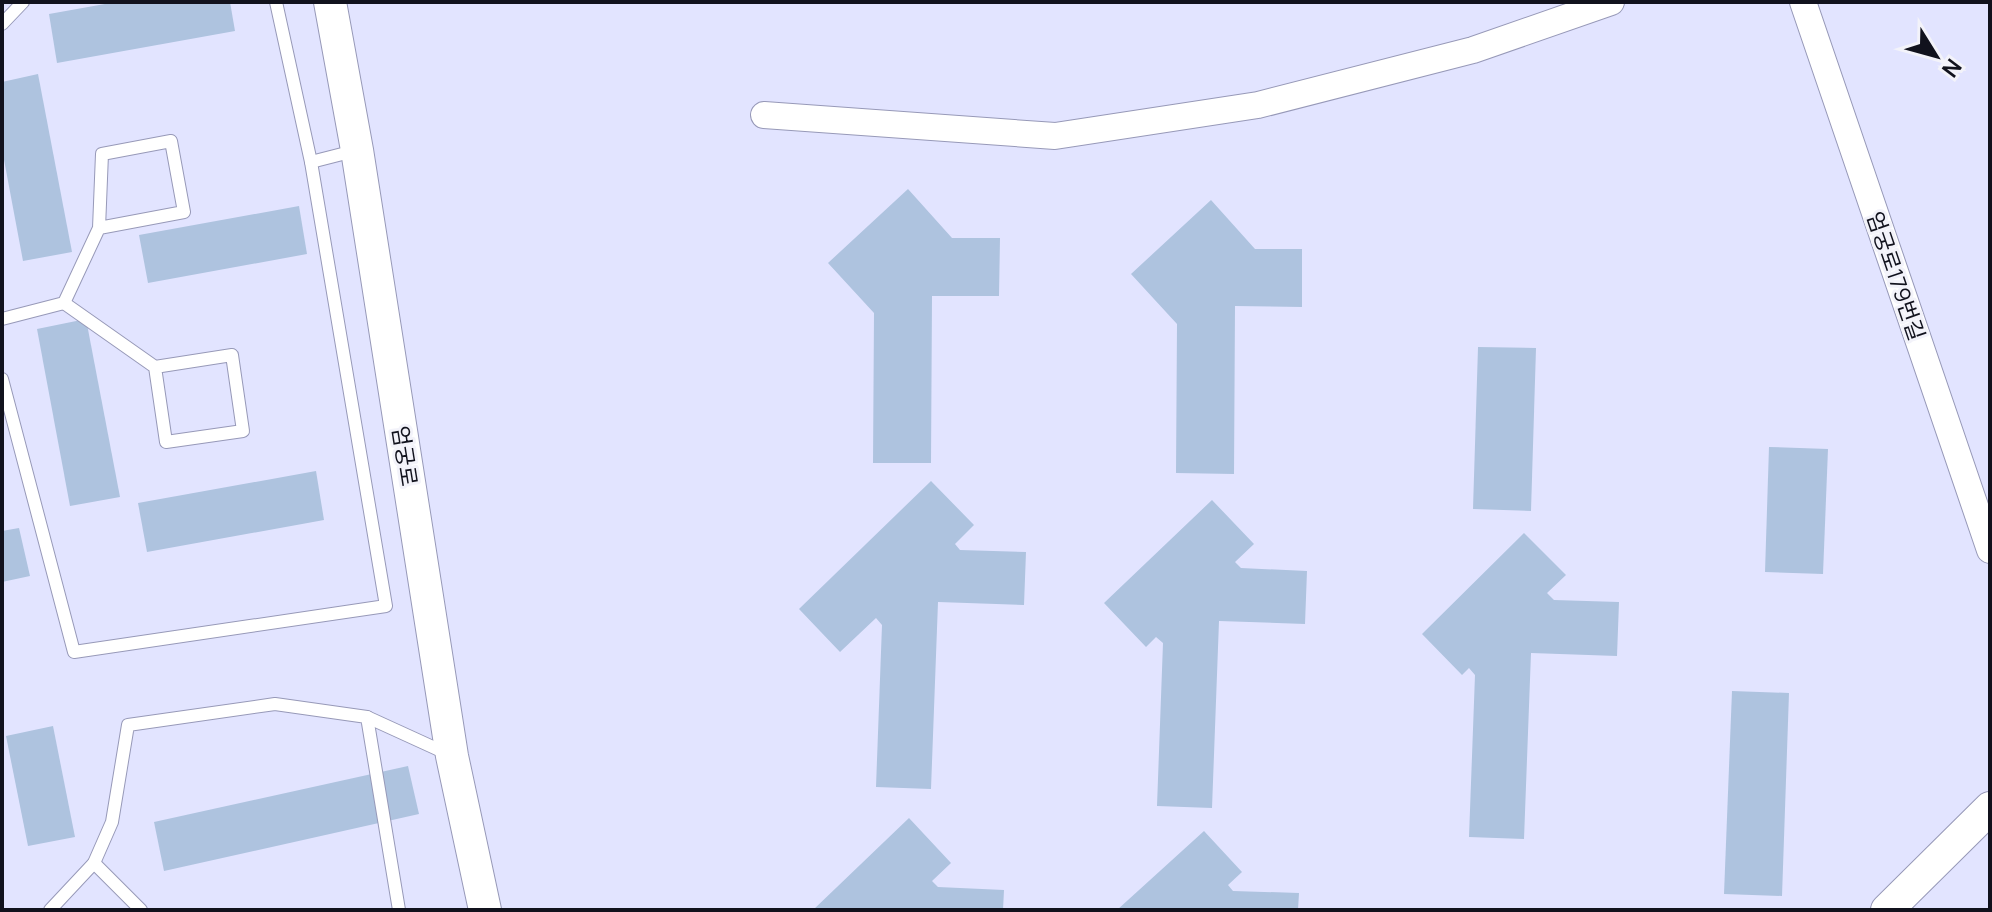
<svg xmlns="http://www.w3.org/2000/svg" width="1992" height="912" font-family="Manrope,'Noto Sans KR',sans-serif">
<rect width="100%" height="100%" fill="#e2e4ff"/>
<g fill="#aec3df">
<polygon points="116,2 230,2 235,31 57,63 49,14"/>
<polygon points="38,74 72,252 23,261 2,149 2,82"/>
<polygon points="908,189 952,238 1000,238 999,296 932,296 931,463 873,463 874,313 828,263"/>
<polygon points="1211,200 1255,249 1302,249 1302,307 1235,306 1234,474 1176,473 1177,324 1131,274"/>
<polygon points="299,206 307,254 148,283 139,235"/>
<polygon points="86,319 120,497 70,506 37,329"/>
<polygon points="1478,347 1536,348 1531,511 1473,509"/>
<polygon points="1769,447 1828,449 1823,574 1765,572"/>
<polygon points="316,471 324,520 147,552 138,503"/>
<polygon points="931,481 974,525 955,544 960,550 1026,552 1024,605 938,602 931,789 876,787 882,625 876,618 840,652 799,609"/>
<polygon points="1212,500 1254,544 1235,562 1241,568 1307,571 1305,624 1219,621 1212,808 1157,806 1163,643 1156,637 1146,647 1104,603"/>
<polygon points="19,528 30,576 2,582 2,531"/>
<polygon points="1524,533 1566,575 1547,593 1554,600 1619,602 1617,656 1531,653 1524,839 1469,837 1475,675 1469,668 1462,675 1422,634"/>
<polygon points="1732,691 1789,693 1782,896 1724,894"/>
<polygon points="53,726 75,837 28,846 6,736"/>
<polygon points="408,766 419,814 164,871 154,822"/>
<polygon points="909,818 951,863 932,881 938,887 1004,890 1003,910 813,910"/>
<polygon points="1204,831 1242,872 1228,885 1233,891 1299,893 1298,910 1117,910"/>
</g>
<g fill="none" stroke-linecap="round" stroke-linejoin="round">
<g stroke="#9799b8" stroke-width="14">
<g id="service">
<polyline points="276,2 311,162"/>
<polyline points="2,24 23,2"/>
<polyline points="64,303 155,367 166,442 243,431 232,355 155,367"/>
<polyline points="2,319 64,303 99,228 102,154 171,141 184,212 99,228"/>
<polyline points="2,379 74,652 386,606 311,162 354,151"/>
<polyline points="367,717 448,754"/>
<polyline points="94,863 141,910"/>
<polyline points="50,910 94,863 112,822 128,725 275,704 367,717 399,910"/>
</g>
</g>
<g stroke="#9799b8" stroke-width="28">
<g id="minor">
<polyline points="1803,2 1990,550"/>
<polyline points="764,115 1055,136 1258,105 1473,50 1611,2"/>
</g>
</g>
<g stroke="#9799b8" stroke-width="34">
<g id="tertiary">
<polyline points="330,2 357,150 452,756 485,910"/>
<polyline points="1887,910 1990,808"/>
</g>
</g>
<use href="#service" stroke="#fff" stroke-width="12"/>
<use href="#minor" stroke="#fff" stroke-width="26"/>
<use href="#tertiary" stroke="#fff" stroke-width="32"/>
</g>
<g text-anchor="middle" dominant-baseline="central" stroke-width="6" stroke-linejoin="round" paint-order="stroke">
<g font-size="22" fill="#11121d" stroke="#f3f3fa">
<text transform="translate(1896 276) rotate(71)">엄궁로179번길</text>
<text transform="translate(405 456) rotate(81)">엄궁로</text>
</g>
</g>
<rect width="1992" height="912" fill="none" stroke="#11121d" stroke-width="8"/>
<g transform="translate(1936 56) rotate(127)" stroke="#f3f3fa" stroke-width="6" paint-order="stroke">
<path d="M0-6L14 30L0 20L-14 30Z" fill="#11121d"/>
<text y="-12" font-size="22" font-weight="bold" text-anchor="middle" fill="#11121d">N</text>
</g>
</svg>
